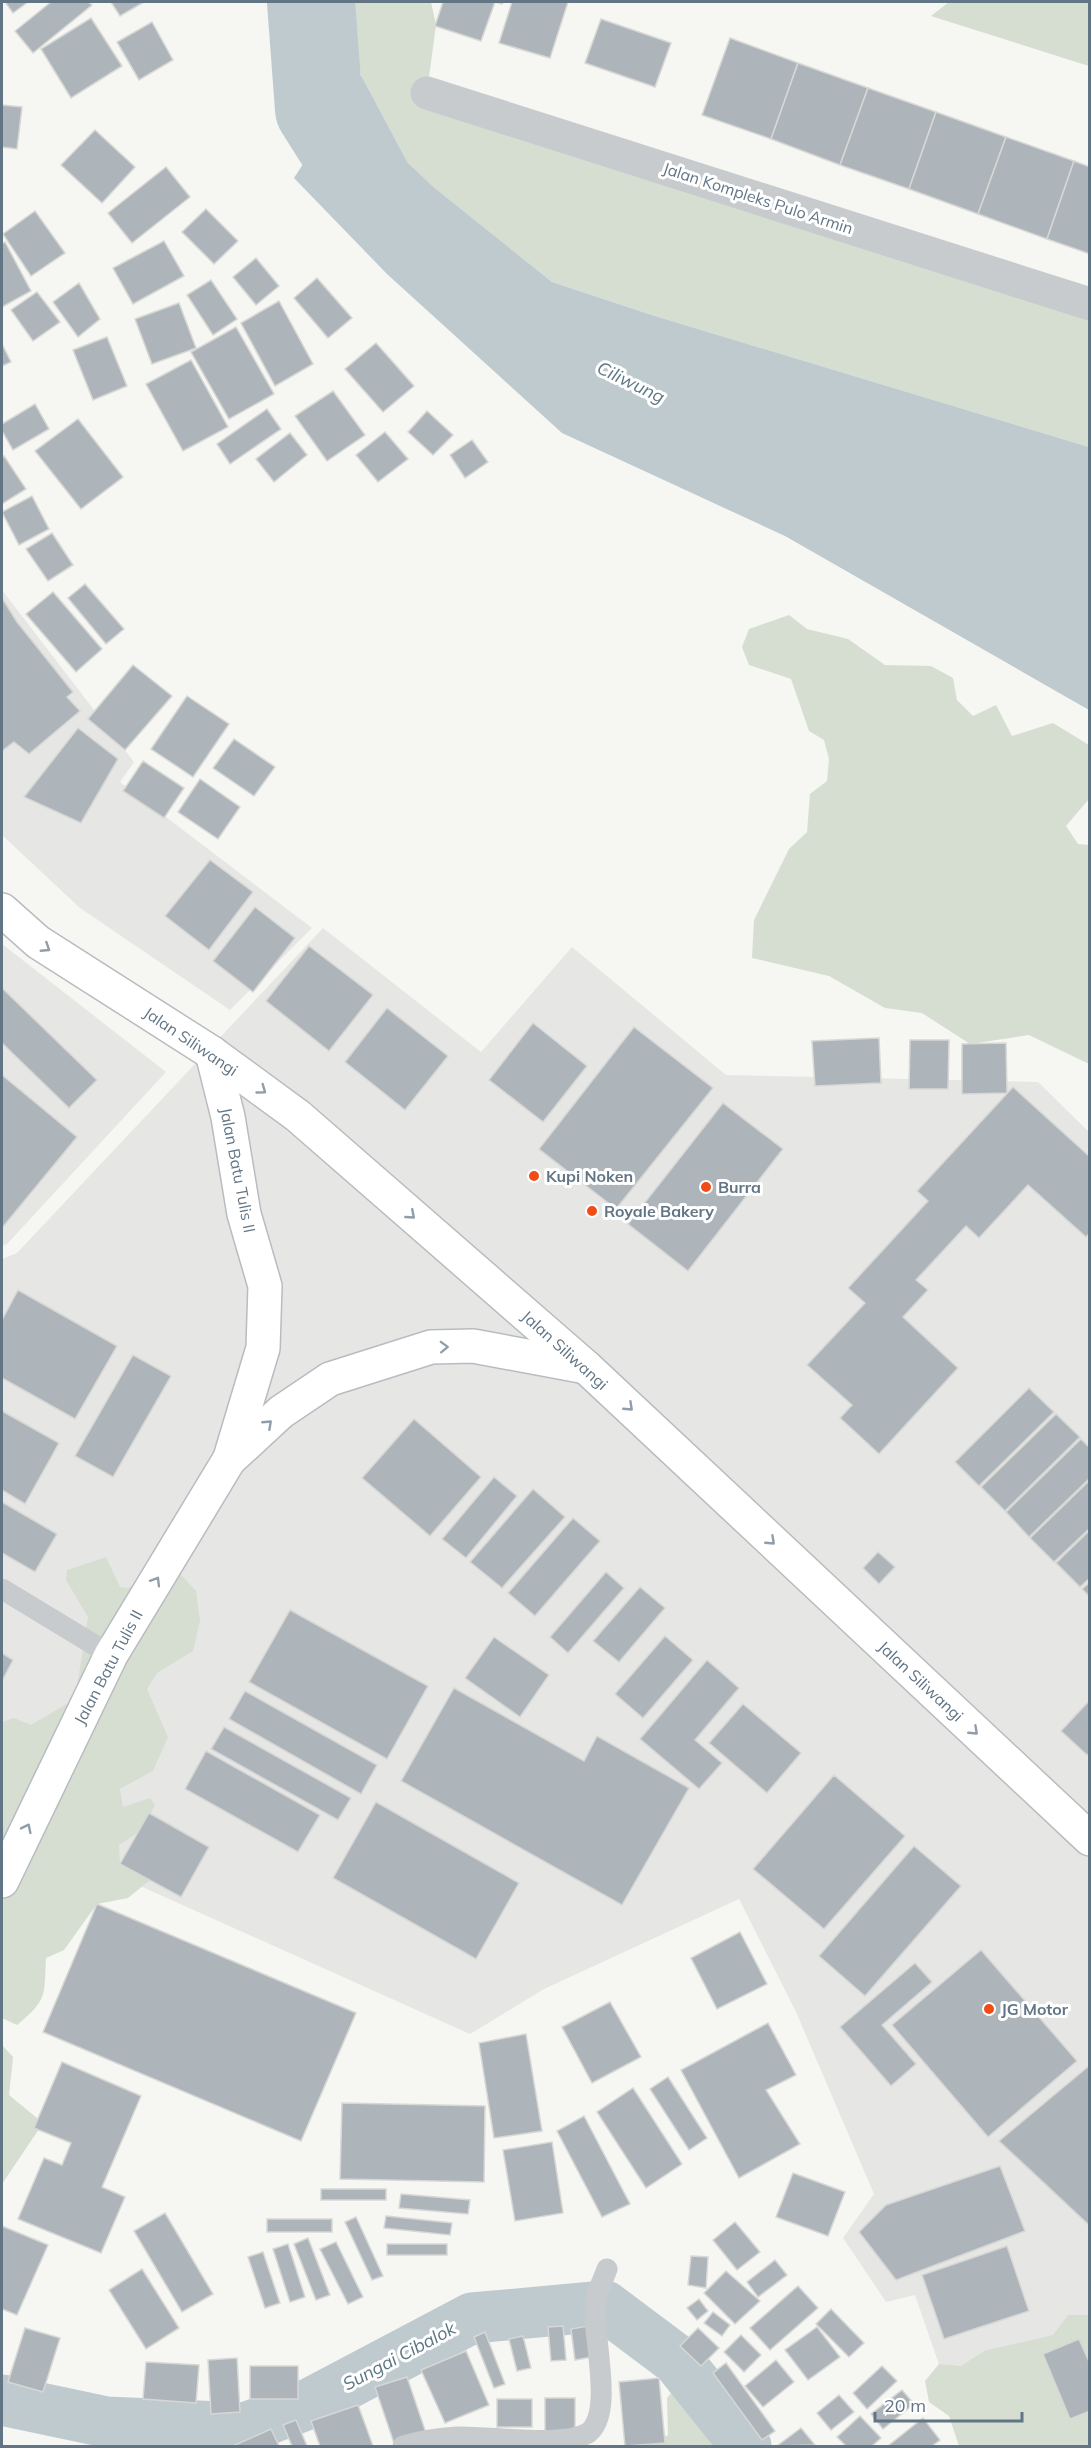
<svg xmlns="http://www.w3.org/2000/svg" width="1091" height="2448" font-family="Mulish,sans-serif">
<rect width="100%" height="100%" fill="#f6f6f2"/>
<g fill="#e6e7e5">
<polygon points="2,590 134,762 120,782 312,928 230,1010 80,908 2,835"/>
<polygon points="323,928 481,1052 572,947 726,1075 1038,1082 1089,1132 1089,2325 945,2382 915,2295 886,2302 843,2238 874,2194 796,2012 739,1899 544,1989 470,2034 2,1824 2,1259 17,1253"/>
<polygon points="2,944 166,1072 7,1244 2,1246"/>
</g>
<g fill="#d6ded2">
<polygon points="337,2 431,2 436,25 427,92 1089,304 1089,447 655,316 552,282 411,169 361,75 356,55 357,42"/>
<polygon points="949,2 1089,2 1089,66 931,16"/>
<polygon points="789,615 807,629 848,639 885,665 931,666 953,678 957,700 973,716 996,705 1012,736 1053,723 1089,745 1089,799 1066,826 1078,844 1089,845 1089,1064 1029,1035 970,1044 922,1013 885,1008 829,976 752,958 754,920 789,849 807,832 810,794 827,781 829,759 824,740 809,731 791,679 749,665 742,647 749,629"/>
<path d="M106,1557l14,30 8,1 45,-22 23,25 4,30 -7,30 -36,22 -10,16 21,48 -15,34 -33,18 3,18 27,-9 5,7 -13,25 -23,15 1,19 31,15 -23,19 -31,6 -33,46 -18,8c-2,38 2,41 -29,67l-15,-7v-296l12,-4 17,7 44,-26 13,-82 -22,-37 1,-10z"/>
<polygon points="2,2045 13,2057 9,2095 43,2123 2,2184"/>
<polygon points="1068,2315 1089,2315 1089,2446 959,2446 949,2416 929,2402 925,2381 939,2364 961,2366 984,2351 1053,2335"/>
<polygon points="691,2369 735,2446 643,2446 668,2435 667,2398"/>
</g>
<polygon fill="#bfcacf" points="361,75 411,169 552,282 655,316 1089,447 1089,710 785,536 562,433 387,274 294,178"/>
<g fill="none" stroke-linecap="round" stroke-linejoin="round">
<polyline stroke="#bfcacf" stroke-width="51" points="2,2400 106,2422 245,2428 311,2403 472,2318 605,2306 677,2360 746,2446"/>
<polyline stroke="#bfcacf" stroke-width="88" points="311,2 319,109 367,185 404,220"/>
</g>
<g fill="#adb5ba" stroke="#d7d7d5" stroke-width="1.5">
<polygon points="5,2 28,2 13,13"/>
<polygon points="51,2 88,2 92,5 33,53 15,31"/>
<polygon points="111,2 144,2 120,16"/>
<polygon points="443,2 503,2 502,4 495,2 481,41 435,26"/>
<polygon points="512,2 568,2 550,58 499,43"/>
<polygon points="91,18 122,66 71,98 41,49"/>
<polygon points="601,19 671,43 655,87 585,63"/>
<polygon points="152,22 173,60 139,80 117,42"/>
<polygon points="730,38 798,63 771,139 702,115"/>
<polygon points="798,63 868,88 840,165 771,139"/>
<polygon points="868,88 936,112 909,189 840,165"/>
<polygon points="2,105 22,107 17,149 2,147"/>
<polygon points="936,112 1006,137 978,214 909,189"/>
<polygon points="95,130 135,167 102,203 61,165"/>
<polygon points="1006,137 1074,161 1047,239 978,214"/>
<polygon points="1074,161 1090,167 1090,254 1047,239"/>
<polygon points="166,167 190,197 132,243 108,213"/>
<polygon points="206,209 238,241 214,264 182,232"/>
<polygon points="35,211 65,253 31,276 3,234"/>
<polygon points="164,241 184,276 133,304 113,268"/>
<polygon points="5,242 31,291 2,307 2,244"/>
<polygon points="256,258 279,286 256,305 233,277"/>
<polygon points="317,278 352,318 328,338 294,298"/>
<polygon points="211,280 237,319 213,335 187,295"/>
<polygon points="79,283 100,319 78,337 53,302"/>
<polygon points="37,292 60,322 33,341 11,310"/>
<polygon points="279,301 313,364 275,386 241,323"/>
<polygon points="179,303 196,348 152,364 135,319"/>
<polygon points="236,327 274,394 229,419 191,352"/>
<polygon points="107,337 127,386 93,400 73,350"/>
<polygon points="376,343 414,386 383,412 345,369"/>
<polygon points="2,344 11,362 2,366"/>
<polygon points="191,360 228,427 183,451 146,384"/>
<polygon points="333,391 365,435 327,461 295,416"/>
<polygon points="35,404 49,429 13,450 2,431 2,424"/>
<polygon points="267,409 281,429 230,464 217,444"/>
<polygon points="427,411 453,435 433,455 408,432"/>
<polygon points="78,419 123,477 81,509 35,451"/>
<polygon points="385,432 408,459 378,482 356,455"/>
<polygon points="290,433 307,455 274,482 256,459"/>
<polygon points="472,440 488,462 465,478 450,455"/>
<polygon points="4,456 26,489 2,504 2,458"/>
<polygon points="32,496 49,529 19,545 2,512"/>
<polygon points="52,533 73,565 48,581 26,549"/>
<polygon points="85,584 124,629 106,644 68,598"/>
<polygon points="53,592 102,649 76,672 26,614"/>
<polygon points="2,598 17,622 73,692 67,697 80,711 29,754 14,742 2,751"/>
<polygon points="133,665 172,696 125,750 88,719"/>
<polygon points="187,696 229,724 193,777 151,749"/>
<polygon points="78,728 118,759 81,823 24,797"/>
<polygon points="234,739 275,767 254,796 213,768"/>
<polygon points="143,761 184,788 164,818 123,791"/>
<polygon points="200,779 240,807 218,839 178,812"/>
<polygon points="210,860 253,892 209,950 165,916"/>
<polygon points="255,907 295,938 253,992 213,961"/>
<polygon points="309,946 373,995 329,1051 266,1001"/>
<polygon points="2,988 97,1080 69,1108 2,1043"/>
<polygon points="387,1008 448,1056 405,1110 345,1062"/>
<polygon points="533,1023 587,1066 543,1122 489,1080"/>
<polygon points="634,1027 713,1088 616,1209 539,1149"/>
<polygon points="879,1038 881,1083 815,1086 812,1041"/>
<polygon points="910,1040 949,1040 948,1089 909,1089"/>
<polygon points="1006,1043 1007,1093 962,1094 962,1044"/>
<polygon points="2,1075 77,1137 2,1228"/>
<polygon points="1013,1087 1090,1157 1090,1233 1086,1237 1028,1185 979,1238 966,1226 916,1280 928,1290 903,1317 958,1368 879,1454 840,1418 852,1405 807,1365 865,1303 848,1288 928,1201 917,1191"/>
<polygon points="723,1103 783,1149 688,1271 628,1224"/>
<polygon points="18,1290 117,1346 75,1419 2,1378 2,1320"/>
<polygon points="133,1355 171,1376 113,1477 75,1456"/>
<polygon points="1029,1388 1054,1412 979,1486 955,1462"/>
<polygon points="2,1411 59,1443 25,1504 2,1490"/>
<polygon points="1056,1414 1080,1437 1005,1511 981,1487"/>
<polygon points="414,1419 481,1477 430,1536 362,1478"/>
<polygon points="1081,1439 1090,1448 1090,1478 1029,1537 1006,1512"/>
<polygon points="494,1477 517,1496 466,1558 442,1539"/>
<polygon points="1090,1480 1090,1528 1054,1562 1030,1538"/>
<polygon points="533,1489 565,1517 502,1588 470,1562"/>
<polygon points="2,1502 57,1534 35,1572 2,1553"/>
<polygon points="573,1518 600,1541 535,1616 508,1593"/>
<polygon points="1090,1530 1090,1578 1080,1587 1056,1563"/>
<polygon points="878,1552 895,1567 879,1584 863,1568"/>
<polygon points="606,1572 624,1588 568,1653 550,1637"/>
<polygon points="1090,1582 1090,1597 1082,1589"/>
<polygon points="640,1587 665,1608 619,1662 593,1641"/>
<polygon points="290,1610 428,1686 387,1759 249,1682"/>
<polygon points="665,1636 693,1660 643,1718 615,1694"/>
<polygon points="494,1637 549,1675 520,1717 465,1678"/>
<polygon points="2,1653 13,1660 2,1681"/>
<polygon points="707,1660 739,1688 695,1740 722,1763 699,1789 640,1739"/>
<polygon points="454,1688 584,1761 597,1736 689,1788 622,1905 401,1781"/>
<polygon points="245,1691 377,1765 361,1794 229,1719"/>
<polygon points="1090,1700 1090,1752 1087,1755 1061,1731"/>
<polygon points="743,1704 801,1753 767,1793 709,1743"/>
<polygon points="224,1727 351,1798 338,1820 211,1749"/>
<polygon points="206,1751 320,1815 298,1852 185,1789"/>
<polygon points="834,1775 905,1836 824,1929 753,1869"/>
<polygon points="376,1802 519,1883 476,1959 333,1878"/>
<polygon points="149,1813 209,1847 181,1897 120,1864"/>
<polygon points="914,1846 961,1886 865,1996 819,1956"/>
<polygon points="97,1904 356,2013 301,2141 43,2032"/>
<polygon points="740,1932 767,1984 717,2009 691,1958"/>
<polygon points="981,1950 1077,2061 988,2137 892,2025"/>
<polygon points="915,1963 932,1982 882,2025 916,2064 891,2086 840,2027"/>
<polygon points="610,2002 641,2057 592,2083 562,2027"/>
<polygon points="768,2023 796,2075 766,2090 800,2144 739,2178 681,2070"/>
<polygon points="526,2034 542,2131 494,2138 479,2043"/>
<polygon points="62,2062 141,2096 102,2187 125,2197 101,2253 18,2219 44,2158 62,2165 71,2143 34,2128"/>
<polygon points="1090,2065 1090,2226 999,2141"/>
<polygon points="668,2077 707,2138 689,2150 650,2089"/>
<polygon points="633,2088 682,2164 646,2188 597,2112"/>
<polygon points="342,2103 485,2106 484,2182 340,2179"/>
<polygon points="584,2116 630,2204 602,2217 557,2131"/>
<polygon points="552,2142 563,2213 515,2221 503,2150"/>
<polygon points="1000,2166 1025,2231 896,2280 859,2232 886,2205"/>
<polygon points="793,2173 845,2192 828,2236 776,2217"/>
<rect x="321" y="2189" width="65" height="11"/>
<polygon points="401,2194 470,2200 468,2214 399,2208"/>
<polygon points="165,2213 213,2294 182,2312 134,2231"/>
<polygon points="386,2216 452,2223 450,2235 384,2228"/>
<polygon points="356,2217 383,2276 372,2280 345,2222"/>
<rect x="267" y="2219" width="65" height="13"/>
<polygon points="735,2222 760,2252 737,2270 713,2240"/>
<polygon points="2,2226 48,2245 17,2315 2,2309"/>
<polygon points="308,2238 330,2295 316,2300 294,2244"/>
<polygon points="336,2242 363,2297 348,2304 320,2249"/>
<polygon points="288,2244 305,2297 290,2302 273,2249"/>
<rect x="387" y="2244" width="60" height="11"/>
<polygon points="1007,2246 1029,2311 944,2339 922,2275"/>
<polygon points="263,2252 280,2303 265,2308 248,2257"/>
<polygon points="691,2256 708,2257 706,2288 688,2285"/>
<polygon points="775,2260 787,2275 758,2297 747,2282"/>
<polygon points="142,2269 179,2328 146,2349 109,2290"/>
<polygon points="726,2271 760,2301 735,2324 704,2293"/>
<polygon points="798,2286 818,2308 770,2350 750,2328"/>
<polygon points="699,2299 708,2311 697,2320 687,2308"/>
<polygon points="831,2309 864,2343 849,2357 816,2324"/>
<polygon points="713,2312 730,2325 722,2336 704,2323"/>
<polygon points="563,2326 566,2360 551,2361 548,2327"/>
<polygon points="588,2326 592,2357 575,2360 571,2329"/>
<polygon points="817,2327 840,2357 808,2380 785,2350"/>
<polygon points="25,2328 60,2338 43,2392 8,2382"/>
<polygon points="698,2328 719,2348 701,2366 680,2346"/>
<polygon points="485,2332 505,2384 494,2388 474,2337"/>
<polygon points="741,2335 761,2355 744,2372 724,2352"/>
<polygon points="523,2336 531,2368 517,2371 509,2339"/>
<polygon points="1079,2339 1090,2364 1090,2411 1070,2419 1043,2354"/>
<polygon points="466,2351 489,2405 445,2423 421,2370"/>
<polygon points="237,2358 240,2412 211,2414 208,2360"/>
<polygon points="776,2360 794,2382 763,2407 745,2386"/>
<polygon points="146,2362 199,2365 196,2403 143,2399"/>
<polygon points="726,2363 775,2431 762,2440 713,2373"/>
<rect x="250" y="2366" width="48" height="33"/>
<polygon points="882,2366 897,2381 867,2409 853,2393"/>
<polygon points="407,2377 427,2436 395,2446 375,2387"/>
<polygon points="659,2378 665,2443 625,2446 619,2382"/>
<polygon points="902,2390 914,2404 883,2429 871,2414"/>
<polygon points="839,2395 854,2412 831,2430 817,2413"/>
<rect x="545" y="2398" width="30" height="39"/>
<rect x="497" y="2399" width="35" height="28"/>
<polygon points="358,2405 373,2446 320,2446 311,2421"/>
<polygon points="860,2416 881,2438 872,2446 846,2446 837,2437"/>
<polygon points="923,2418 940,2440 932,2446 888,2446"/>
<polygon points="296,2420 307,2446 292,2446 283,2425"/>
<polygon points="801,2428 815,2445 777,2446"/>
<polygon points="271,2429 279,2446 233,2446"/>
</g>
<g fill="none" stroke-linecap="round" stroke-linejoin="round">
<g stroke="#b8bcc0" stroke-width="36">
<g id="primary">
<polyline points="2,910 38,942 212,1053 298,1116 586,1367 1090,1839"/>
<polyline points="212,1053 228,1117 244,1214 265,1286 263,1348 230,1458"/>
<polyline points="2,1881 111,1655 229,1460 281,1412 330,1379 431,1347 473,1346 586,1367"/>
</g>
</g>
<g stroke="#c8cbce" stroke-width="21">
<polyline points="2,1589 111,1655"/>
<path d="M403,2446c17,-5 36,-8 54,-9 33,-1 104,11 131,-4 28,-21 2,-102 8,-134 2,-10 8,-21 11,-30"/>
</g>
<polyline stroke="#c8cbce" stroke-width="33" points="427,93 1090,304"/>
<use href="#primary" stroke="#fff" stroke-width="33"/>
</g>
<defs><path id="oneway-chevron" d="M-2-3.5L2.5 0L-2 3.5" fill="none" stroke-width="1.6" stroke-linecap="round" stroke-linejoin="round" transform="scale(1.5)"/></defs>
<g stroke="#919eaa">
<use href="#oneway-chevron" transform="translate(46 948) rotate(33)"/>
<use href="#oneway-chevron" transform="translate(262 1090) rotate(36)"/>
<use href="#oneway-chevron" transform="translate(411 1215) rotate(41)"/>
<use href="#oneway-chevron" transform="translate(444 1347) rotate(-2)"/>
<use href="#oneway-chevron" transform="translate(629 1407) rotate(43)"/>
<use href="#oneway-chevron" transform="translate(268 1424) rotate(-43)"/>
<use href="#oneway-chevron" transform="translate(771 1541) rotate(43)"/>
<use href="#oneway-chevron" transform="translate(156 1581) rotate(-59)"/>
<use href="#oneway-chevron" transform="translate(974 1731) rotate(43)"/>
<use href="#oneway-chevron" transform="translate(27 1828) rotate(-64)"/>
</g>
<g fill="#f14c16" stroke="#fff" stroke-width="2">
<circle cx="534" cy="1176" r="6"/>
<circle cx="706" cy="1187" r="6"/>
<circle cx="592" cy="1211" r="6"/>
<circle cx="989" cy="2009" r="6"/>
</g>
<g text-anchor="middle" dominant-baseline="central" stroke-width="6" stroke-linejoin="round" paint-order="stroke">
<g font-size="16" fill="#627585" stroke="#fff">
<text transform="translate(758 198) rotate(18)">Jalan Kompleks Pulo Armin</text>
<text transform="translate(191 1041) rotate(34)">Jalan Siliwangi</text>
<text transform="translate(238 1170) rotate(79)">Jalan Batu Tulis II</text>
<text transform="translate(565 1350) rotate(42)">Jalan Siliwangi</text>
<text transform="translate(108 1667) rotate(-62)">Jalan Batu Tulis II</text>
<text transform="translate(921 1681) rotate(43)">Jalan Siliwangi</text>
</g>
<g font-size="16" font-weight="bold" fill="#627585" stroke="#fff" text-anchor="start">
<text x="546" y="1176">Kupi Noken</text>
<text x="718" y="1187">Burra</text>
<text x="604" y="1211">Royale Bakery</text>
<text x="1001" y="2009">JG Motor</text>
</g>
<g font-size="18" font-style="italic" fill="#5e7883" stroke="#fff">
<text transform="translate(631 382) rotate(26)">Ciliwung</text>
<text transform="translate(399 2356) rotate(-28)">Sungai Cibalok</text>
</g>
</g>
<rect width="1091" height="2448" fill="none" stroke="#627585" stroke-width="6"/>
<path d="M875 2412v9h147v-9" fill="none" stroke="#627585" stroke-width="3"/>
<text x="884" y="2412" font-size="18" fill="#627585" stroke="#ffffff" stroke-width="4.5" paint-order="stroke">20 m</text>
</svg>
